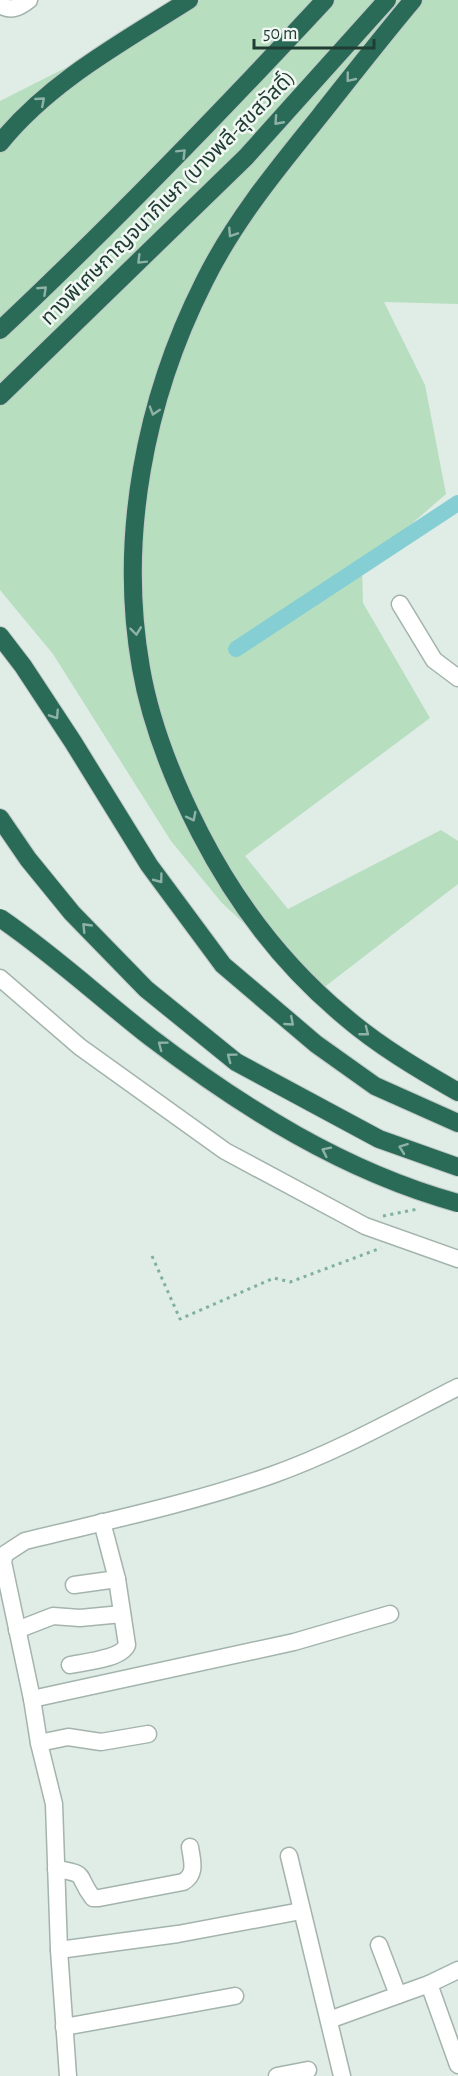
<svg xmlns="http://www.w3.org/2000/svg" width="458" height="2076" font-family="'Alegreya Sans','Noto Sans Thai',sans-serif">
<rect width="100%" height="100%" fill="#e0ece6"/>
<polygon fill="#b7debf" points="200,0 458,0 458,304 384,302 425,385 446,494 362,567 363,603 430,718 245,856 288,909 441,830 458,841 458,884 318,992 222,903 171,841 53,654 0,590 0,101"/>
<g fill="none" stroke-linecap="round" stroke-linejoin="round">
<polyline stroke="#85cfd4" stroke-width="16" points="236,649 458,503"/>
<g stroke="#a3b4ad" stroke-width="19">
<g id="minor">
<path d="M0,5c11,7 20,2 29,-5"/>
<polyline points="400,604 434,660 458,678"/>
<polyline points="0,978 80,1047 225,1151 365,1226 458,1259"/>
<polyline points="74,1585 117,1579"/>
<polyline points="17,1630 53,1616 80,1618 122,1614"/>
<path d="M70,1665c15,-3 51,-6 57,-20l-10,-66 -15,-57"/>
<polyline points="32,1699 294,1642 390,1614"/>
<polyline points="39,1743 68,1737 101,1742 148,1734"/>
<polyline points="289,1856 342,2076"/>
<path d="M56,1869c34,5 19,6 37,29h6l84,-16c14,-8 9,-21 7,-35"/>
<polyline points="379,1945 398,1995"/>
<polyline points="59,1950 178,1934 301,1911"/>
<polyline points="429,1984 458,1970"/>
<polyline points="329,2020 429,1984 458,2065"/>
<polyline points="64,2027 235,1996"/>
<path d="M68,2076l-9,-126 -5,-146 -15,-61 -7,-44 -29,-137 2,-8 20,-13c82,-20 167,-38 247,-66 65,-23 125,-57 186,-88"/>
<polyline points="277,2076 308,2070"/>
</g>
</g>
<g stroke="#c1c9c6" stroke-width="20">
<g id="highway">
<path d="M413,0c-32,38 -63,78 -94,117 -42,52 -85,104 -115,165 -59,117 -86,256 -63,386 10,58 33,114 59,165 36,70 84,133 144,183 35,30 74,53 114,76"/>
<path d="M0,143c50,-62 123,-101 189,-143"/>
<path d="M0,330c114,-107 219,-216 325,-330"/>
<polyline points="0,396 246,157 387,0"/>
<polyline points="0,636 23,666 73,742 149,865 223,965 316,1044 375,1086 458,1123"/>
<polyline points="0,818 28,859 72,913 146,989 236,1062 379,1139 458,1167"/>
</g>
</g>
<g stroke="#7fb19d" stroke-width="3" stroke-dasharray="3 4.5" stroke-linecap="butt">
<polyline points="383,1216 418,1209"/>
<polyline points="152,1256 180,1319 274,1278 290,1282 381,1248"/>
</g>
<use href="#minor" stroke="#fff" stroke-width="16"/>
<use href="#highway" stroke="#2a6b58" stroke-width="18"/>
<g stroke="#c1c9c6" stroke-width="20" stroke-linecap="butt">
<path id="highway-bridge" d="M0,918c53,36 100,80 150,119 93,71 195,135 308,166"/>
</g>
<use href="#highway-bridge" stroke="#2a6b58" stroke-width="18"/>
</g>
<defs><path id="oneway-chevron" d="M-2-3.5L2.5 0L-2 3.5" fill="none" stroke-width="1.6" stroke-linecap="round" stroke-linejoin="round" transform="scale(1.5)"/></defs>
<g stroke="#8eb2a6">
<use href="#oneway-chevron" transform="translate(350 78) rotate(129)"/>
<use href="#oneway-chevron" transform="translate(41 101) rotate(-41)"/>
<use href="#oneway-chevron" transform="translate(278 121) rotate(132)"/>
<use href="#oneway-chevron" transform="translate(182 153) rotate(-45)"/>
<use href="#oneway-chevron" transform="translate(232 233) rotate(123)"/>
<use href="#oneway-chevron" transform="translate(141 260) rotate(135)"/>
<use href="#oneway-chevron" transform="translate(43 290) rotate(-43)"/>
<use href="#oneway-chevron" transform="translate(154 411) rotate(107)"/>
<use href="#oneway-chevron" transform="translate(136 631) rotate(83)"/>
<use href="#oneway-chevron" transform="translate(55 715) rotate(57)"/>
<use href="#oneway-chevron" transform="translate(192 817) rotate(63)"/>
<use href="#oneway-chevron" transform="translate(159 879) rotate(53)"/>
<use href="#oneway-chevron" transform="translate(86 927) rotate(-134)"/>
<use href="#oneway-chevron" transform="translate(290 1022) rotate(41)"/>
<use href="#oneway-chevron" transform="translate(365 1032) rotate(38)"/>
<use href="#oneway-chevron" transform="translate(162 1045) rotate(-143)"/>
<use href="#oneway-chevron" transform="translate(231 1057) rotate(-143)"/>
<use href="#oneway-chevron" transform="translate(403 1148) rotate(-160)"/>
<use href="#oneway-chevron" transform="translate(326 1151) rotate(-154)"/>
</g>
<g text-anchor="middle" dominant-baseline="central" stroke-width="5" stroke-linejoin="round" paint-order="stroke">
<g font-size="21" fill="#203d33" stroke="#f1f8f4">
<text transform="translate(168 198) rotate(-45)">ทางพิเศษกาญจนาภิเษก (บางพลี-สุขสวัสดิ์)</text>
</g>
</g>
<path d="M254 39v9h120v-9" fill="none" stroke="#203d33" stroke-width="3"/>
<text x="263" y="39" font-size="18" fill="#203d33" stroke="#f1f8f4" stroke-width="4.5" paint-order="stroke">50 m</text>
</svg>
